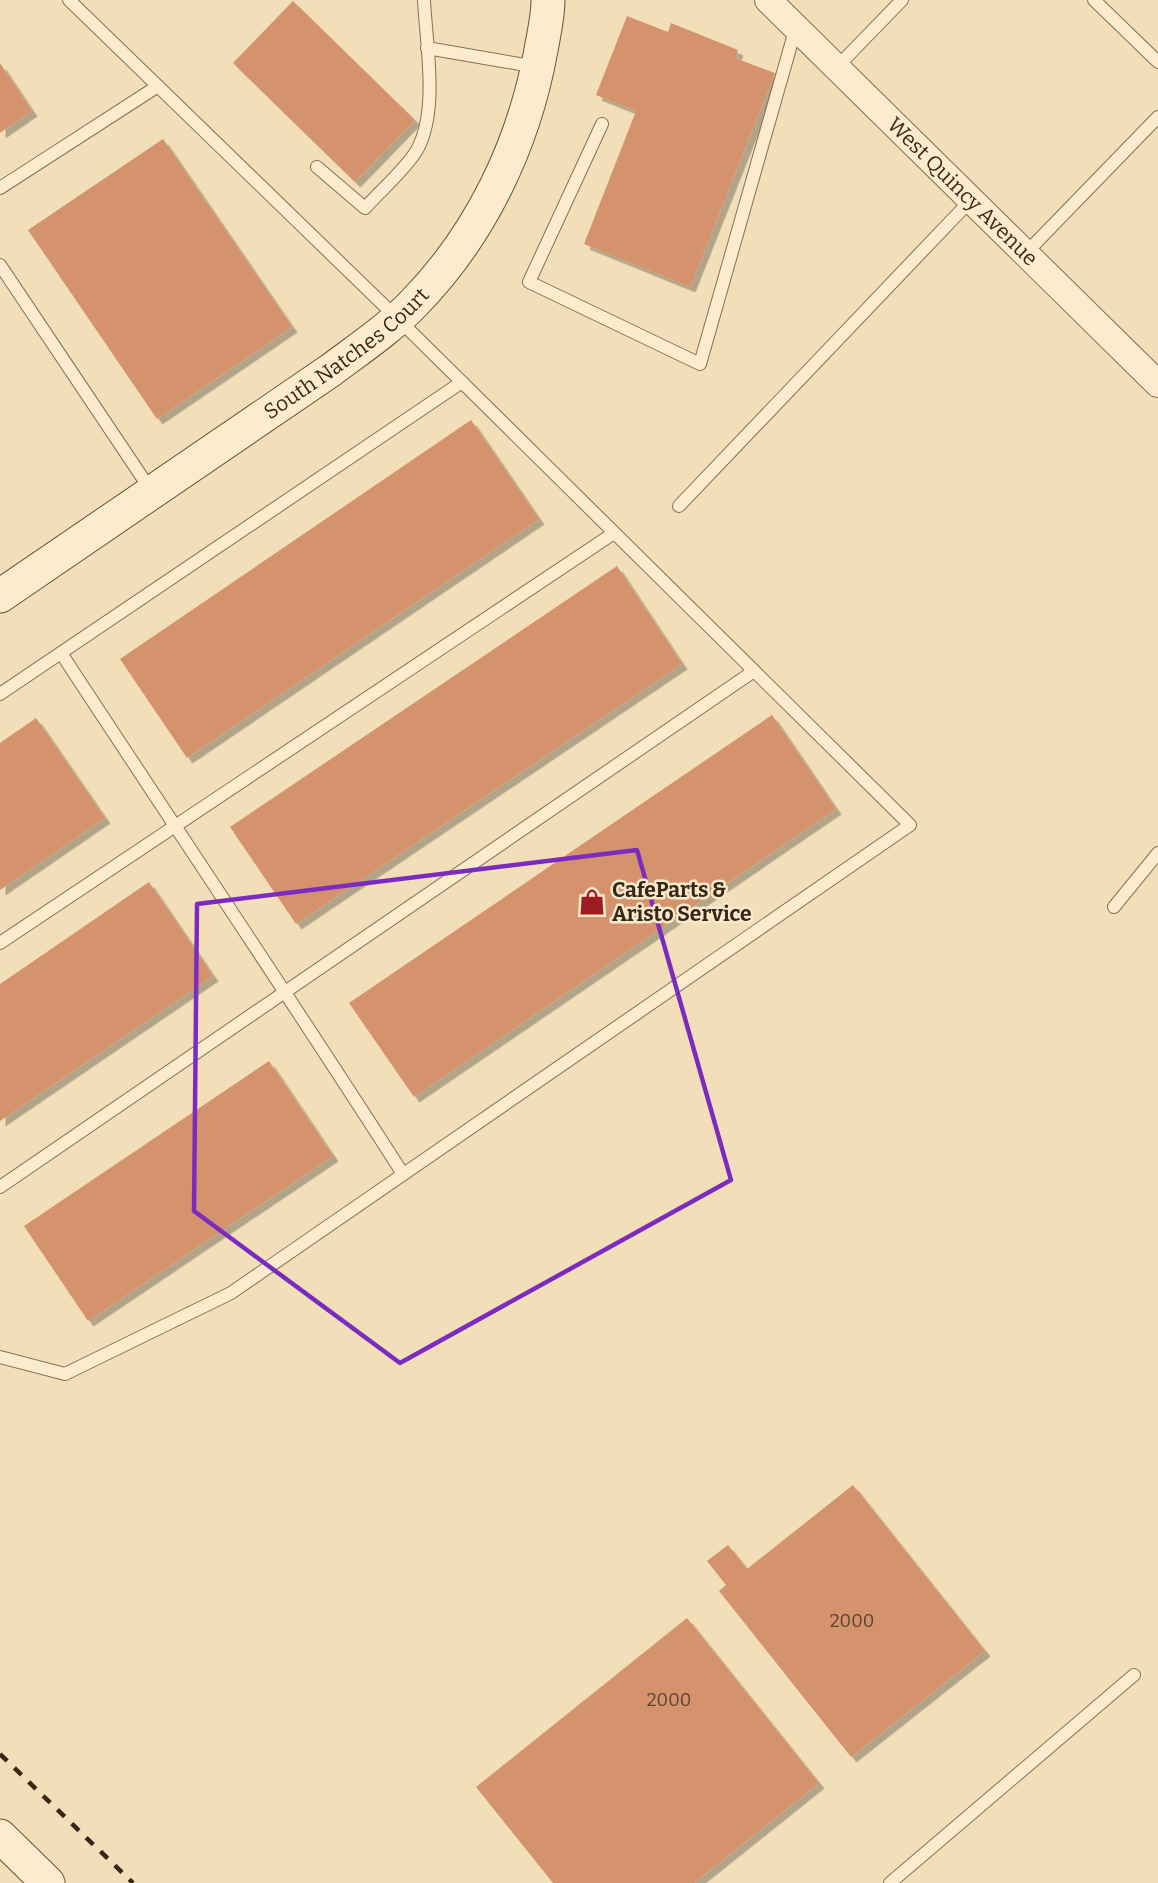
<svg xmlns="http://www.w3.org/2000/svg" width="1158" height="1883" font-family="Bitter,serif">
<defs>
<filter id="shadow"><feDropShadow dx="5.5" dy="5.5" stdDeviation="0" flood-color="#0004"/></filter>
</defs>
<rect width="100%" height="100%" fill="#f2dfba"/>
<g fill="#d4936c" filter="url(#shadow)">
<polygon points="293,1 415,120 355,182 233,63"/>
<polygon points="627,16 668,32 671,23 738,50 735,58 775,73 690,287 584,244 636,111 596,95"/>
<polygon points="0,63 32,111 0,133"/>
<polygon points="163,139 292,327 157,419 28,230"/>
<polygon points="471,420 539,519 187,758 120,659"/>
<polygon points="617,566 682,664 296,924 230,827"/>
<polygon points="772,715 836,809 414,1097 349,1003"/>
<polygon points="36,718 105,818 0,890 0,743"/>
<polygon points="149,882 213,976 0,1121 0,984"/>
<polygon points="269,1061 333,1156 88,1321 24,1226"/>
<polygon points="853,1485 985,1651 851,1757 719,1591 726,1585 707,1561 728,1545 747,1569"/>
<polygon points="687,1618 819,1783 694,1883 553,1883 476,1787"/>
</g>
<g fill="none" stroke-linecap="round" stroke-linejoin="round">
<g stroke="#896e53" stroke-width="14">
<g id="lane">
<polyline points="1094,0 1158,62"/>
<polyline points="427,48 537,67"/>
<polyline points="837,67 902,0"/>
<polyline points="602,124 529,282 700,364 796,27"/>
<path d="M317,167l48,41c16,-18 40,-38 52,-58 22,-40 9,-106 7,-150"/>
<polyline points="0,188 158,86"/>
<polyline points="1026,253 1158,117"/>
<polyline points="0,265 152,492"/>
<polyline points="679,506 971,200"/>
<path d="M61,653c114,174 230,346 342,521"/>
<polyline points="0,694 462,382"/>
<polyline points="1114,907 1158,853"/>
<polyline points="0,943 614,533"/>
<polyline points="0,1187 754,671"/>
<polyline points="0,1357 65,1374 231,1293 910,825 397,318 69,0"/>
<polyline points="890,1883 1134,1675"/>
</g>
</g>
<g stroke="#896e53" stroke-width="28">
<g id="street">
<path id="s1" d="M768,0l390,384"/>
</g>
</g>
<g stroke="#6b4f36" stroke-width="35">
<g id="secondary">
<path id="s2" d="M0,596l331,-226c28,-21 58,-41 82,-66 68,-69 111,-160 128,-254 3,-17 7,-33 7,-50"/>
<polyline points="0,1836 48,1883"/>
</g>
</g>
<use href="#lane" stroke="#fceccd" stroke-width="12"/>
<use href="#street" stroke="#fceccd" stroke-width="26"/>
<use href="#secondary" stroke="#fceccd" stroke-width="33"/>
<polyline stroke="#372719" stroke-width="4.5" stroke-dasharray="10 10" stroke-linecap="butt" points="0,1754 133,1883"/>
</g>
<path fill="none" stroke="#7b2cbf" stroke-width="4.5" stroke-linejoin="round" d="M637,850l94,330 -331,183 -206,-152 3,-307z"/>
<defs>
<g id="shop-bare" transform="scale(2.07)"><path d="M-5-2.5h2.3a2.7 3.5 0 0 1 5.4 0H5L5.5 6h-11ZM-1.5-2.5h3a1.5 2.3 0 0 0-3 0Z" fill="#9e1d23" stroke="#f8e9ca" stroke-width="2.5" paint-order="stroke"/></g>
</defs>
<g fill-rule="evenodd">
<use href="#shop-bare" x="592" y="902"/>
</g>
<g text-anchor="middle" dominant-baseline="central" stroke-width="5" stroke-linejoin="round" paint-order="stroke">
<g font-size="18" fill="#5e422e">
<text x="852" y="1621">2000</text>
<text x="669" y="1700">2000</text>
</g>
<g font-size="21" fill="#372719" stroke="#f8e9ca">
<text stroke="none"><textPath href="#s1" startOffset="273">West Quincy Avenue</textPath></text>
<text stroke="none"><textPath href="#s2" startOffset="423">South Natches Court</textPath></text>
</g>
<g font-size="21" font-weight="bold" fill="#372719" stroke="#f8e9ca" text-anchor="start">
<text x="612" y="890">CafeParts &amp;<tspan x="612" dy="24">Aristo Service</tspan></text>
</g>
</g>
</svg>
